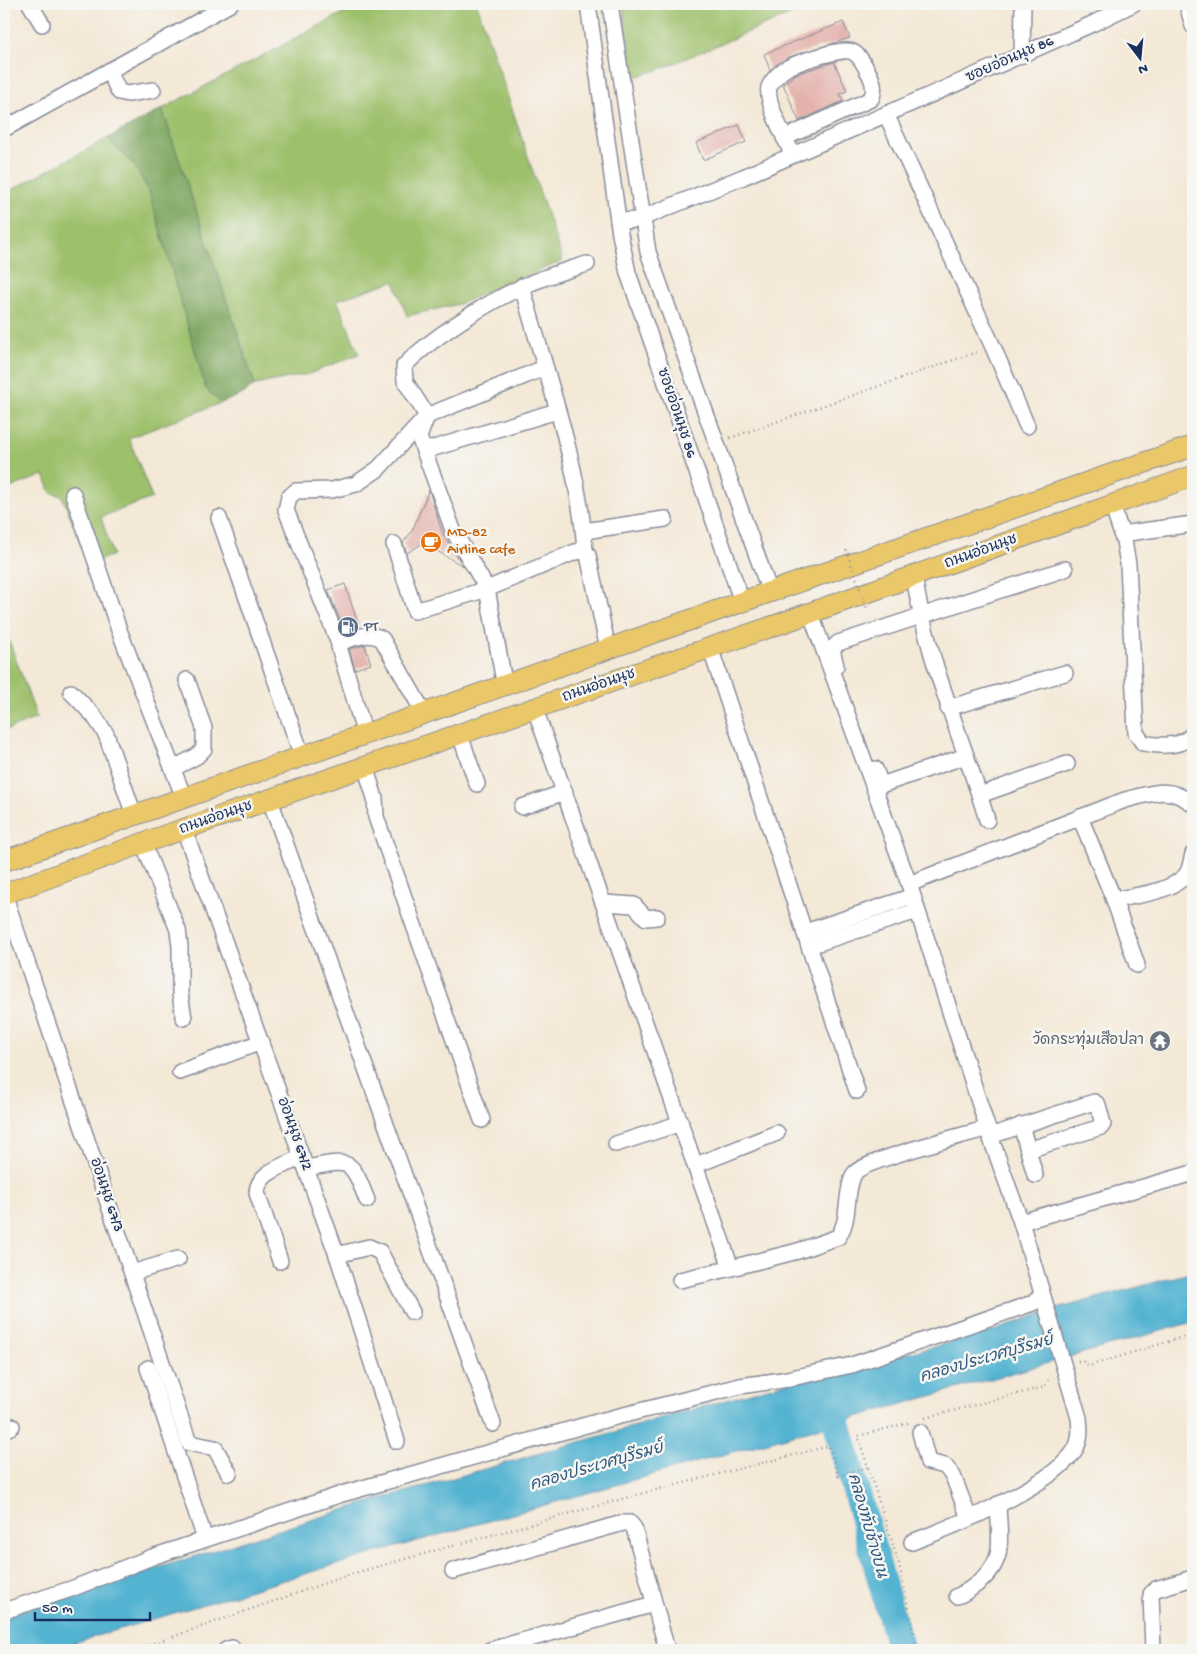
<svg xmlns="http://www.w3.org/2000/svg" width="1197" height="1654" font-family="'Gochi Hand','Playpen Sans Thai',sans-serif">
<rect width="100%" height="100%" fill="#f6f6f2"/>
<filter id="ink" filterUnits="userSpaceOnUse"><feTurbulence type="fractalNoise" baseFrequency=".02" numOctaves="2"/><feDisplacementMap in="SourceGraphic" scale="10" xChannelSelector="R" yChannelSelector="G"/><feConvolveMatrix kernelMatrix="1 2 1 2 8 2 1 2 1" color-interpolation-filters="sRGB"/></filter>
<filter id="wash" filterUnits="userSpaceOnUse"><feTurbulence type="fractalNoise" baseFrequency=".0096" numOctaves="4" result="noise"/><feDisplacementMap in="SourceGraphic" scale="20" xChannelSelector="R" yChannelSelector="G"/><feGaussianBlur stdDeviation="1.12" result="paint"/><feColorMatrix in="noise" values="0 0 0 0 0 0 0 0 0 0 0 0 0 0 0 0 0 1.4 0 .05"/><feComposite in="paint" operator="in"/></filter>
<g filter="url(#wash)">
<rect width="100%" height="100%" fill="#f4e8d6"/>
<g fill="#9dc06a" stroke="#5c7864">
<polygon points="360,4 477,4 563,261 459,304 407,316 394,281 337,300 359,354 309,374 255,385 162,109"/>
<polygon points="622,4 815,4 658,70 634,77"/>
<polygon points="108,138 135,166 149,191 206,389 221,403 129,438 152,498 101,517 113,555 89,564 62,496 51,493 44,475 4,490 4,194"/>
<polygon points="4,626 37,718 4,731"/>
</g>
<polygon fill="#7ea65e" stroke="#4c6a5e" points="162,109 255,385 243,394 221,403 206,389 149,191 135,166 108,138"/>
<polygon fill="#53b3d1" stroke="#377198" points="1193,1272 1193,1322 375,1553 50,1650 4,1650 4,1616 359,1505 803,1378 837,1372 994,1331 1042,1313"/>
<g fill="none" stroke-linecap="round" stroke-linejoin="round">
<polyline stroke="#53b3d1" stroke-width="28" points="831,1402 901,1650"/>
</g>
<g id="blocks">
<g fill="#e4b1ab">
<polygon points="843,22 850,38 789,57 770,70 764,54"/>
<polygon points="834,62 847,91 840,94 843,101 799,121 783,84 796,74"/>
<polygon points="739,125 746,142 703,160 696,143"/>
<polygon points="429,490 442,532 463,566 423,543 407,553 403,543 412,531"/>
<polygon points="345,584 359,627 344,631 328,590"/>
<polygon points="365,645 371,664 355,669 349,649"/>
</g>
</g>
</g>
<g filter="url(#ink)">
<use href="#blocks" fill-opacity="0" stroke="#888c9a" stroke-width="1"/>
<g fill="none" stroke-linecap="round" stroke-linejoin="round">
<g stroke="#888c9a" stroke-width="18">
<g id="minor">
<polyline points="30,4 42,24"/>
<polyline points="588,4 620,234 628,273 742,602"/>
<polyline points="610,4 648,252 770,592"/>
<polyline points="1187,4 1193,26"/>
<polyline points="1022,55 1023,4"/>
<polyline points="109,71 119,92 128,94 153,90"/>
<polyline points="886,114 993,347 1027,426"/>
<polyline points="4,129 230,4"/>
<path d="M784,138l87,-39c5,-10 2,-19 -4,-29 -3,-6 -7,-14 -14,-18 -10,-5 -55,10 -66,16 -6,3 -15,12 -18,19 -4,14 17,54 24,68"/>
<polyline points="618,221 637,220 743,177 1092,24 1133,4"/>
<path d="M522,286c22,83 58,179 63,265"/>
<polyline points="424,451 557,411"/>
<polyline points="73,494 119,630 184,798"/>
<path d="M1112,505l12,36 4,23 8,169 7,10c15,3 41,5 50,-10"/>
<polyline points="219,518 302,756"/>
<polyline points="584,531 665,519"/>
<polyline points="1121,534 1193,524"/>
<path d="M394,544l21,67 72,-22 -34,-59 -34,-93 8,-21 -22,-35 -1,-15c26,-27 83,-64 118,-79 20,-10 43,-16 65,-23"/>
<path d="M914,576c13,85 49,162 73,244"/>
<path d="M810,612l99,272 81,252 31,86 58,196c1,10 2,20 -3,30 -20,37 -124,79 -164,94"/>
<polyline points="339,644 286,510 289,497 296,491 332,490 356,484 378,469 427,416 544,368"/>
<polyline points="710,647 857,1091"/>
<polyline points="836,666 832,649 838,643 1065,569"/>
<polyline points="505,687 487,589 575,552 585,551 588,555 608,649"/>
<polyline points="71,692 94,716 106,734 134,815"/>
<polyline points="948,708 1065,673"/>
<path d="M535,709l196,559 67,-17 40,-14c13,-18 6,-43 16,-63 7,-13 114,-40 134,-46"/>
<path d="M365,735l-26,-88 2,-5c14,-4 27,-11 41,-3l43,76"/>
<polyline points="460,735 477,784"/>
<polyline points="365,766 375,798 376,817 482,1120"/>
<polyline points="174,768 197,756 204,749 204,728 187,680"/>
<polyline points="875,769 881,785 966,756"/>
<polyline points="980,795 1067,764"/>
<polyline points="270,800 493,1424"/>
<polyline points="522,807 565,792"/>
<path d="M1080,817l34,83c21,-5 55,-7 71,-24 5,-5 6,-14 8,-22"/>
<polyline points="184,829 337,1255 397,1441"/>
<polyline points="143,843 178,930 180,947 180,994 184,1018"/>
<path d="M909,884l216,-84c29,-7 43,-15 68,4"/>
<polyline points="4,894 189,1443 215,1448 229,1473"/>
<polyline points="1114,900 1137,965"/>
<polyline points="604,903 634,905 646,918 657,917"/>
<polyline points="805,932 913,896"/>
<polyline points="809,946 917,911"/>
<polyline points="180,1072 261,1042"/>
<polyline points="1021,1125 1035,1175"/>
<polyline points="990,1136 1094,1102 1098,1105 1103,1124 1101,1127 1028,1150"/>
<polyline points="616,1144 681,1123"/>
<polyline points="696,1165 777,1133"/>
<path d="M306,1168c45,-8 44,-11 61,32"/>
<polyline points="1021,1222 1193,1173"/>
<polyline points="337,1255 369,1247 380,1252 412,1312"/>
<path d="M280,1261l-23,-68c0,-21 29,-28 45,-36"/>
<polyline points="132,1273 178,1259"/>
<polyline points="680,1280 731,1268"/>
<polyline points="148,1368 205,1539"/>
<polyline points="4,1430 12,1426"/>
<polyline points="920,1432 928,1462 945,1466 953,1476 969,1518"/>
<polyline points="453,1571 623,1523 630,1523 634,1528 667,1650"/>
<path d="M957,1596c8,-2 14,-8 20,-12 30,-23 22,-46 21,-80"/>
<polyline points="4,1611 71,1589 152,1557 342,1494 604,1420 740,1386 782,1380 852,1365 1033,1303 1042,1294"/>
<polyline points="226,1650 232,1648"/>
<polyline points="490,1650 654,1604"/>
<polyline points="1153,1650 1151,1594 1156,1589 1193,1578"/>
</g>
</g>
<g stroke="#888c9a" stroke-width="22">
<g id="major">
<polyline points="4,861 770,592 1193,446"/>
<polyline points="4,894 143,843 782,623 1193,476"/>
</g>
</g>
<g stroke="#888c9a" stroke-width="2.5" stroke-dasharray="1 4" stroke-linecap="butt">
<polyline points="730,438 980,351"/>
<polyline points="1078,1361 1082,1361 1089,1366 1092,1365 1193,1334"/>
<polyline points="925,1418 1044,1387 1050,1378"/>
<polyline points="908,1423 858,1436 899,1564 915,1640 915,1650"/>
<polyline points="135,1650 351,1574 640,1494 829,1446 838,1476 868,1467"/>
</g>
<use href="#minor" stroke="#fff" stroke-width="15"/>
<use href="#major" stroke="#eac769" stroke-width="20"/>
<polyline stroke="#888c9a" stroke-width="2.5" stroke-dasharray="1 4" stroke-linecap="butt" points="846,550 868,611"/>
</g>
</g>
<defs>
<g id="cafe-disc" transform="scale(1.125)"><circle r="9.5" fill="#e8710a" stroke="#f6f6f2"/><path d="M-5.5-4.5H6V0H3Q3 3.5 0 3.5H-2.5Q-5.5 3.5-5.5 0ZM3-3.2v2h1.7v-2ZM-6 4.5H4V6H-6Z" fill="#fff"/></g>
<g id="fuel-disc" transform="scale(1.125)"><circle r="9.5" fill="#5c6f8a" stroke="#f6f6f2"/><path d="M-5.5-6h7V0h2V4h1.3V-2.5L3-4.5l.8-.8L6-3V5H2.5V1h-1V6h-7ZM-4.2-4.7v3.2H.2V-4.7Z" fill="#fff"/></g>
<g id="temple-disc" transform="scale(1.125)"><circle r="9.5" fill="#6b7280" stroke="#f6f6f2"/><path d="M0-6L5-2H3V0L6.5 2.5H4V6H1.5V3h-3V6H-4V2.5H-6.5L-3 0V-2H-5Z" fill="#fff"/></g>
</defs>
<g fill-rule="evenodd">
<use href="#cafe-disc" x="431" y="542"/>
<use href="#fuel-disc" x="348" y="627"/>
<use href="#temple-disc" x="1160" y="1041"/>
</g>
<g text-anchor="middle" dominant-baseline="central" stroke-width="5" stroke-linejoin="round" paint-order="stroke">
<g font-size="15" fill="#1b2f5e" stroke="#f6f6f2">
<text transform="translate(1010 60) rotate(-24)">ซอยอ่อนนุช 86</text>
<text transform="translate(676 413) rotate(71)">ซอยอ่อนนุช 86</text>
<text transform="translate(981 552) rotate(-20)">ถนนอ่อนนุช</text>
<text transform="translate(599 686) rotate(-19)">ถนนอ่อนนุช</text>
<text transform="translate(216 818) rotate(-19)">ถนนอ่อนนุช</text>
<text transform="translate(294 1134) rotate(70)">อ่อนนุช 67/2</text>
<text transform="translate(106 1195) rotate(71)">อ่อนนุช 67/3</text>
</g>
<g font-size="15" fill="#c56008" stroke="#f6f6f2" text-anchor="start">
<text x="447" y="533">MD-82<tspan x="447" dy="17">Airline cafe</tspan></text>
</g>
<g font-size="15" fill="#4e5e75" stroke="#f6f6f2" text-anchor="start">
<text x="364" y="627">PT</text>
</g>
<g font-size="15" fill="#5b616d" stroke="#f6f6f2" text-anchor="end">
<text x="1144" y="1041">วัดกระทุ่มเสือปลา</text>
</g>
<g font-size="16" font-style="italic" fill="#2c5780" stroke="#f6f6f2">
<text transform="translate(987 1360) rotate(-16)">คลองประเวศบุรีรมย์</text>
<text transform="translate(597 1468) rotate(-16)">คลองประเวศบุรีรมย์</text>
<text transform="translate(866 1526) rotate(74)">คลองทับช้างบน</text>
</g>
</g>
<rect width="1197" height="1654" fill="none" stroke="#f6f6f2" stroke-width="20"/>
<g transform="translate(1140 58) rotate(164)" stroke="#f6f6f2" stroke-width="4" paint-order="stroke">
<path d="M0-4L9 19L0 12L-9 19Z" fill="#1b2f5e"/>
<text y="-8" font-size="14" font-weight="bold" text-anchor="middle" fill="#1b2f5e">N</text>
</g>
<path d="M35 1612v8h115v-8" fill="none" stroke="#1b2f5e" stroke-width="2.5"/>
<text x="42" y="1612" font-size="15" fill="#1b2f5e" stroke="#f6f6f2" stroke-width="4" paint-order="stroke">50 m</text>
</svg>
